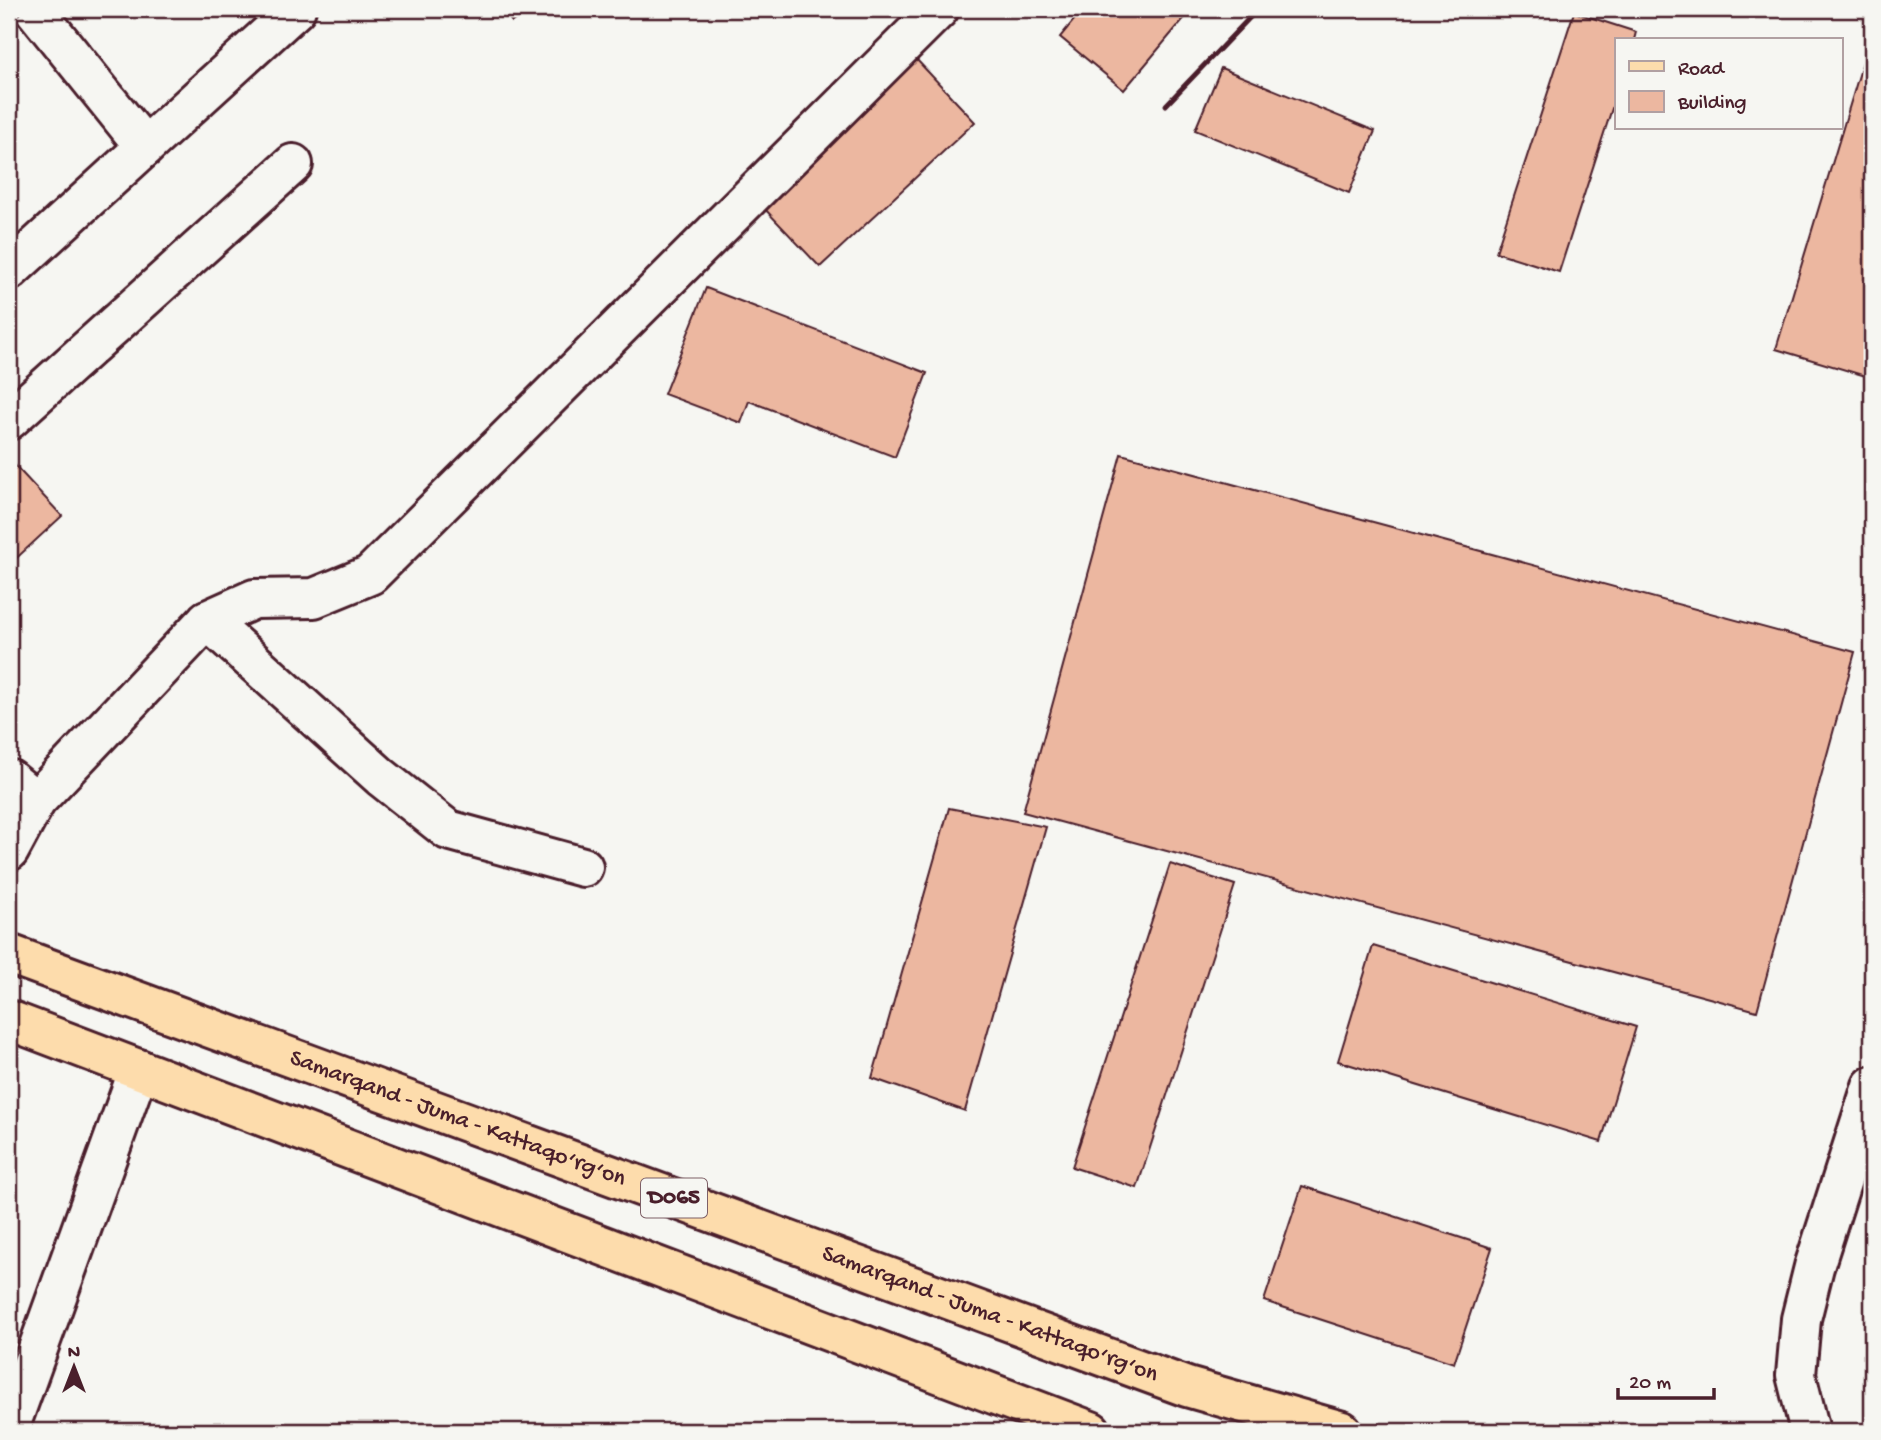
<svg xmlns="http://www.w3.org/2000/svg" width="1881" height="1440" font-family="'Gochi Hand',sans-serif">
<rect width="100%" height="100%" fill="#f6f6f2"/>
<filter id="ink" filterUnits="userSpaceOnUse"><feTurbulence type="fractalNoise" baseFrequency=".0143" numOctaves="2"/><feDisplacementMap in="SourceGraphic" scale="14" xChannelSelector="R" yChannelSelector="G"/><feConvolveMatrix kernelMatrix="1 2 1 2 8 2 1 2 1" color-interpolation-filters="sRGB"/></filter>
<g filter="url(#ink)">
<g fill="#ecb7a0" stroke="#4a1f2b" stroke-width="2">
<polygon points="501,9 529,9 512,22"/>
<polygon points="1083,9 1192,9 1124,90 1060,37"/>
<polygon points="1574,12 1636,32 1634,40 1617,40 1617,93 1559,272 1496,252"/>
<polygon points="1872,32 1872,378 1776,349"/>
<polygon points="916,59 975,122 820,267 761,205"/>
<polygon points="1221,68 1375,131 1349,193 1195,130"/>
<polygon points="706,288 927,373 895,457 749,401 741,423 664,394"/>
<polygon points="1121,454 1855,652 1757,1011 1023,812"/>
<polygon points="9,459 62,516 9,565"/>
<polygon points="949,808 1046,827 965,1111 872,1078"/>
<polygon points="1170,864 1235,885 1137,1188 1072,1167"/>
<polygon points="1373,946 1636,1027 1601,1142 1338,1061"/>
<polygon points="1302,1186 1492,1248 1454,1363 1264,1301"/>
</g>
<g fill="none" stroke-linecap="round" stroke-linejoin="round">
<g stroke="#4a1f2b" stroke-width="44">
<g id="minor">
<polyline points="34,9 145,147"/>
<polyline points="9,271 296,9"/>
<polyline points="9,420 293,164"/>
<polyline points="207,620 381,777 448,830 583,867"/>
<polyline points="9,779 36,801"/>
<polyline points="9,851 36,801 207,620 254,599 314,598 370,575 939,9"/>
<polyline points="9,1429 139,1069"/>
<polyline points="1810,1431 1796,1375 1801,1319 1814,1267 1872,1086"/>
</g>
</g>
<g stroke="#4a1f2b" stroke-width="44">
<g id="major">
<path id="s1" d="M9,954l1178,433 155,44"/>
<polyline points="9,1020 1091,1431"/>
</g>
</g>
<use href="#minor" stroke="#f6f6f2" stroke-width="38"/>
<use href="#major" stroke="#fddcac" stroke-width="38"/>
<g stroke="#4a1f2b" stroke-width="5">
<polyline points="9,22 23,9"/>
<polyline points="1166,105 1258,9"/>
</g>
</g>
</g>
<g text-anchor="middle" dominant-baseline="central" stroke-width="6" stroke-linejoin="round" paint-order="stroke">
<rect fill="#f6f6f2" stroke="#7e6067" stroke-width="2" x="641" y="1178.5" width="66" height="39" rx="5"/>
<g font-size="23" font-weight="bold" fill="#4a1f2b">
<text x="674" y="1198">D065</text>
</g>
<g font-size="24" fill="#4a1f2b" stroke="#f6f6f2">
<text stroke="none"><textPath href="#s1" startOffset="478">Samarqand - Juma - Kattaqo‘rg‘on</textPath></text>
<text stroke="none"><textPath href="#s1" startOffset="1045">Samarqand - Juma - Kattaqo‘rg‘on</textPath></text>
</g>
</g>
<rect width="1881" height="1440" fill="none" stroke="#f6f6f2" stroke-width="35"/>
<rect x="18" y="18" width="1846" height="1405" fill="none" stroke="#4a1f2b" stroke-width="2.5" filter="url(#ink)"/>
<rect x="1615" y="38" width="228" height="91" fill="#f6f6f2" stroke="#b1a0a2" stroke-width="2"/>
<rect x="1629" y="61" width="35" height="10" fill="#fddcac" stroke="#b1a0a2" stroke-width="2"/>
<text x="1678" y="74" font-size="21" fill="#4a1f2b">Road</text>
<rect x="1629" y="91" width="35" height="21" fill="#ecb7a0" stroke="#b1a0a2" stroke-width="2"/>
<text x="1678" y="108" font-size="21" fill="#4a1f2b">Building</text>
<g transform="translate(74 1367)" stroke="#f6f6f2" stroke-width="5" paint-order="stroke">
<path d="M0-5L12 26L0 18L-12 26Z" fill="#4a1f2b"/>
<text y="-10" font-size="19" font-weight="bold" text-anchor="middle" fill="#4a1f2b">N</text>
</g>
<path d="M1618 1388v10h96v-10" fill="none" stroke="#4a1f2b" stroke-width="3.5"/>
<text x="1629" y="1388" font-size="21" fill="#4a1f2b" stroke="#f6f6f2" stroke-width="5" paint-order="stroke">20 m</text>
</svg>
